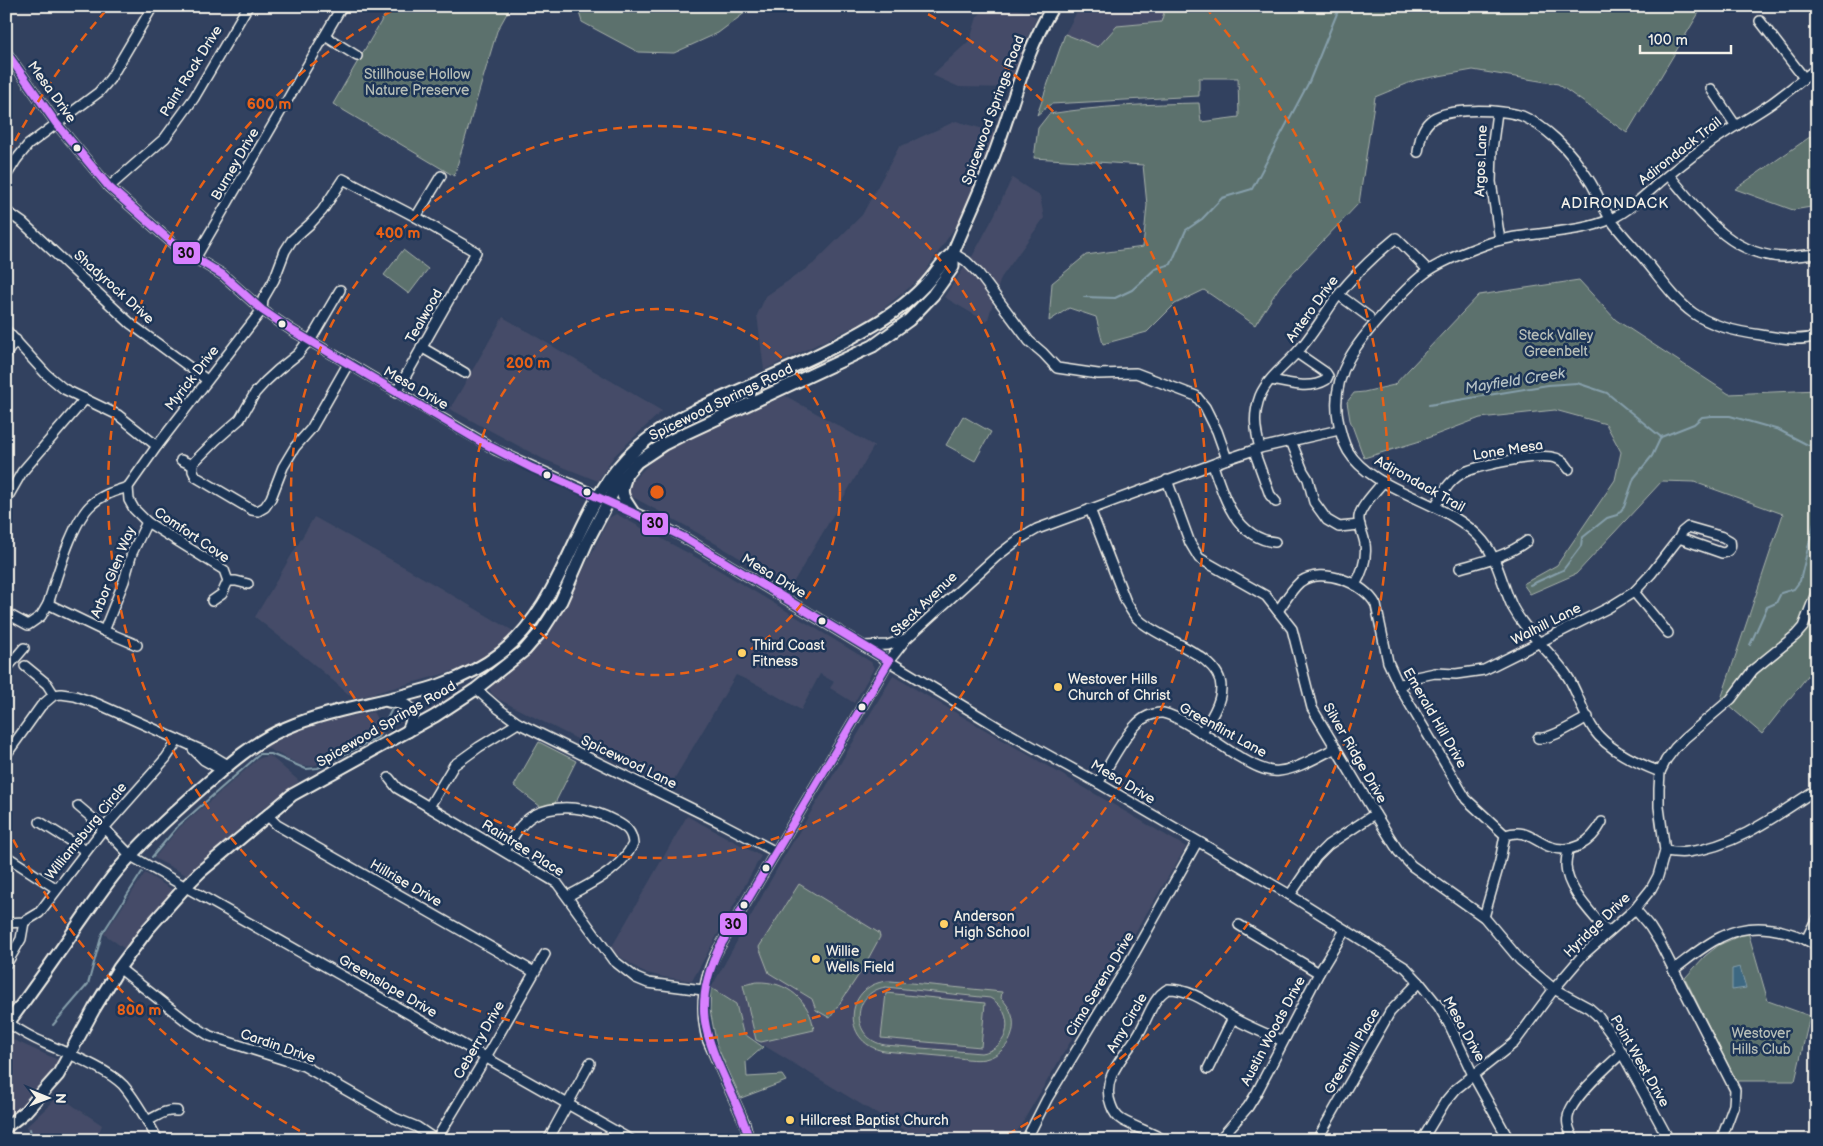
<svg xmlns="http://www.w3.org/2000/svg" width="1823" height="1146" font-family="'Balsamiq Sans',sans-serif">
<rect width="100%" height="100%" fill="#32415f"/>
<filter id="ink" filterUnits="userSpaceOnUse"><feTurbulence type="fractalNoise" baseFrequency=".02" numOctaves="2"/><feDisplacementMap in="SourceGraphic" scale="10" xChannelSelector="R" yChannelSelector="G"/><feConvolveMatrix kernelMatrix="1 2 1 2 8 2 1 2 1" color-interpolation-filters="sRGB"/></filter>
<g filter="url(#ink)">
<g fill="#444c67">
<polygon points="988,6 1012,6 1037,17 1025,42 1013,88 959,87 932,75 970,40 977,17"/>
<polygon points="1080,6 1166,6 1161,22 1117,26 1098,47 1065,34"/>
<polygon points="956,121 1004,135 984,184 921,278 872,318 764,370 757,315 766,296 813,264 862,215 899,147"/>
<polygon points="1012,178 1040,196 1044,218 1001,278 987,322 944,297 973,255 994,216"/>
<polygon points="503,317 662,411 614,456 598,481 543,459 450,409"/>
<polygon points="786,396 874,446 790,588 686,526 629,495 628,485 666,447 711,426"/>
<polygon points="616,514 712,566 871,662 874,668 854,703 830,688 834,682 820,674 801,710 758,685 736,675 670,786 500,700 492,694 489,688 494,681 549,629 568,601 609,518"/>
<polygon points="314,517 406,568 515,632 491,652 465,667 447,673 354,699 316,666 255,617"/>
<polygon points="893,676 1186,847 1012,1140 920,1140 743,1033 736,1004 711,988 782,860"/>
<polygon points="373,712 381,725 378,734 340,755 313,766 302,766 265,747 296,731 337,719"/>
<polygon points="269,755 299,781 254,815 188,876 154,858 180,827 258,759"/>
<polygon points="687,816 761,856 692,981 663,977 643,972 610,950"/>
<polygon points="145,873 173,890 125,949 104,934"/>
<polygon points="9,1038 58,1060 58,1064 21,1106 6,1117 6,1042"/>
<polygon points="59,1096 102,1125 96,1140 38,1140 27,1129 26,1127"/>
</g>
<g fill="#5b716d" stroke="#a8b1aa" fill-rule="evenodd">
<polygon points="390,6 511,6 497,31 454,176 333,104"/>
<polygon points="577,6 754,6 718,33 674,53 638,52 582,22"/>
<path d="M1166,6h537l-76,127 -69,-49 -85,-14 -57,10 -41,17 -16,106 -79,83 -25,39 -51,-35 -29,14 -28,28 -44,12 -7,-27 -27,-9 -20,13 3,-38 34,-28 57,-8 4,-42 -4,-40 -109,-7 4,-30 11,-14c50,-8 100,-10 150,-11l2,19 38,-5 -1,-39h-39v18l-148,8 -14,11 28,-81 33,13 19,-21 44,-4z"/>
<polygon points="1817,132 1817,206 1793,210 1735,189"/>
<polygon points="403,250 428,269 409,294 384,275"/>
<polygon points="1579,280 1616,320 1729,394 1817,390 1817,664 1762,734 1721,699 1783,514 1694,482 1662,481 1576,574 1530,594 1523,584 1557,565 1615,480 1621,452 1606,424 1555,410 1480,418 1417,442 1364,458 1350,420 1347,402 1354,393 1364,392 1394,385 1479,295"/>
<polygon points="963,416 991,432 975,461 946,445"/>
<polygon points="539,742 576,761 555,803 541,807 514,786"/>
<polygon points="799,884 879,933 880,937 862,970 830,1018 816,1010 812,999 769,973 759,947"/>
<polygon points="1748,932 1768,1001 1810,1016 1795,1081 1736,1081 1685,978 1705,956 1719,945"/>
<path d="M891,981l111,11 -1,6c10,10 15,22 11,36 -3,12 -14,22 -27,25 -11,2 -23,-1 -35,-2 -22,-2 -44,-4 -66,-6 -45,-8 -39,-70 7,-70zM886,987l104,11c26,14 21,51 -9,55l-96,-8c-35,-6 -34,-53 1,-58z"/>
<path d="M757,982c30,-1 53,18 57,48l-53,12 -5,-2 -13,-55z"/>
<polygon points="711,988 736,1004 743,1033 763,1047 746,1062 747,1077 782,1075 786,1081 741,1098 717,1046 710,1010"/>
<polygon points="886,993 985,1003 981,1047 881,1038"/>
</g>
<polygon fill="#3c6882" stroke="#869fab" points="1740,967 1746,988 1732,990 1732,969"/>
<g fill="none" stroke-linecap="round" stroke-linejoin="round">
<g stroke="#869fab" stroke-width="2">
<polyline points="1084,297 1115,298 1132,290 1155,269 1171,264 1186,230 1202,219 1222,198 1252,189 1309,82 1340,6"/>
<polyline points="1429,405 1548,385 1577,383 1607,393 1661,437 1694,424 1702,417 1712,416 1730,416 1779,430 1808,445 1817,445"/>
<polyline points="1530,585 1563,570 1581,546 1582,538 1607,518 1617,515 1624,507 1634,478 1652,456 1661,437"/>
<polyline points="1750,645 1767,607 1776,603 1781,593 1794,589 1800,581 1817,511"/>
<polyline points="152,857 178,826 260,754 271,754 306,769 318,768 378,737 393,707"/>
<polyline points="53,1025 88,984 102,934 142,872"/>
<polyline points="30,1129 32,1140"/>
</g>
<g stroke="#f4f1e8" stroke-width="12">
<g id="minor">
<polyline points="1760,21 1804,78"/>
<polyline points="325,36 357,56"/>
<polyline points="6,52 56,123 109,187 177,247 223,275 262,310 293,331 496,450 651,520 683,537 1001,729 1098,783 1290,895 1406,968 1419,982 1439,1007 1450,1026 1473,1075 1509,1140"/>
<polyline points="1711,89 1736,126"/>
<polyline points="1497,112 1492,150 1491,182 1500,240"/>
<path d="M1418,152c2,-11 3,-23 12,-31 13,-14 74,-12 92,-5 12,5 24,14 34,23 14,13 25,28 35,44 7,12 12,25 20,37 10,14 23,27 34,40 15,18 30,40 48,53 20,14 45,19 68,22 19,3 37,7 56,1"/>
<path d="M1669,175c31,37 62,82 117,82 10,-1 20,-2 31,-3"/>
<polyline points="6,176 16,160 28,145 99,92 110,79 153,6"/>
<polyline points="109,187 165,138 194,98 248,6"/>
<polyline points="6,211 23,223 131,324 207,380"/>
<polyline points="416,217 441,176"/>
<polyline points="953,253 966,261 979,274 1029,341 1043,353 1057,368 1098,374 1136,373 1196,396 1205,407 1217,431 1227,459"/>
<polyline points="196,257 342,6"/>
<polyline points="340,290 310,341 304,346 298,354 278,370 265,382 255,393 240,419 216,440 193,463 193,471 196,477 252,510 258,511 265,507 271,498 283,467 295,447 311,429 348,364"/>
<polyline points="1339,295 1369,317"/>
<polyline points="6,330 46,374 64,389 118,415 157,446"/>
<polyline points="421,347 465,373"/>
<polyline points="6,354 16,340"/>
<path d="M1271,380c16,3 39,10 55,0l2,-4 -2,-3 -29,-20"/>
<polyline points="1291,441 1303,471 1308,479 1314,502 1327,520 1339,527 1360,525"/>
<path d="M1260,448c-5,-19 -7,-33 0,-52 9,-21 31,-34 44,-52 13,-16 23,-34 35,-50 17,-21 36,-39 57,-56l32,32"/>
<polyline points="1254,451 1270,495 1276,502"/>
<polyline points="181,460 192,465"/>
<path d="M1213,465c10,31 23,73 62,77"/>
<polyline points="1167,480 1190,543 1199,558 1266,596 1292,629 1312,708 1375,814 1399,852 1412,866 1484,917 1520,960 1554,989 1589,1008 1597,1015 1614,1038 1669,1140"/>
<polyline points="6,500 22,472 85,399"/>
<path d="M1435,507c7,-13 13,-25 26,-33 13,-8 74,-20 90,-17 8,1 14,5 18,12"/>
<path d="M1090,509l36,93c4,6 7,13 13,18 21,20 83,35 82,68 0,16 -12,33 -20,45"/>
<path d="M1460,568c24,-7 47,-12 67,-27"/>
<polyline points="228,581 236,581 248,584"/>
<path d="M1355,585c7,-12 12,-27 10,-41 -1,-9 -7,-18 -6,-27 1,-10 18,-27 24,-35"/>
<polyline points="1634,592 1668,633"/>
<polyline points="212,601 222,594 228,581 224,570 147,522 134,509 129,500 128,487 157,446 262,310 263,299 274,280 285,251 292,240 310,224 322,211 343,179 416,217 476,252 396,393"/>
<polyline points="48,604 104,631 137,645"/>
<path d="M1278,611c7,-10 13,-21 22,-29 22,-16 65,1 76,23l12,57 11,24 67,113 39,36 -5,26 -16,56"/>
<path d="M6,613l22,12 13,-9 7,-12c9,-27 24,-83 44,-100 10,-9 23,-13 36,-17"/>
<polyline points="104,631 124,581 132,553 147,522"/>
<polyline points="864,646 888,645 905,639"/>
<polyline points="25,666 47,684 54,695"/>
<polyline points="6,669 24,648"/>
<path d="M1399,686l17,-9 19,-4 21,1 28,-4 124,-62 26,-16 17,-18 28,-36 43,15c7,-1 10,-5 8,-12l-7,-4 -35,-10 -6,5 -3,6"/>
<polyline points="476,689 499,709 518,723 719,822 776,852"/>
<path d="M1538,738c13,2 38,-15 50,-21"/>
<polyline points="193,749 204,760 222,770"/>
<polyline points="6,755 41,706 54,695 61,694 75,696 98,704 210,754 228,765"/>
<path d="M1660,772c-23,-9 -52,-22 -66,-42 -12,-17 -16,-39 -28,-56 -16,-23 -39,-40 -53,-66 -11,-22 -14,-47 -30,-67 -34,-41 -110,-48 -135,-90 -6,-10 -8,-21 -10,-32 -8,-45 20,-78 49,-109 12,-13 25,-28 41,-39 16,-11 37,-19 56,-26 40,-15 90,-9 127,-26 19,-9 34,-24 50,-38 16,-13 32,-26 49,-38 20,-15 42,-26 62,-40 15,-11 30,-23 45,-35"/>
<polyline points="389,778 397,788 557,883 613,960 636,978 648,983 703,990"/>
<path d="M1098,783c11,-17 24,-44 38,-58 6,-7 17,-13 27,-12 17,3 57,32 73,42 12,7 29,18 43,16 20,-2 39,-15 57,-23"/>
<polyline points="78,806 104,828 131,856 631,1140"/>
<polyline points="429,807 454,765 479,747 518,723"/>
<polyline points="267,815 277,825 534,972"/>
<polyline points="40,822 86,851"/>
<path d="M1505,835c21,-6 25,3 43,11 24,9 43,-3 54,-24"/>
<path d="M1568,850c-1,5 -2,10 -2,16 1,24 27,48 41,66"/>
<path d="M505,851c7,-13 15,-28 29,-36 26,-13 57,-7 81,6 11,6 17,10 18,23 -13,27 -40,38 -65,52"/>
<path d="M1665,851c7,1 16,2 23,1 49,-6 89,-37 129,-63"/>
<polyline points="6,856 57,889"/>
<polyline points="1290,895 1316,857 1328,845 1375,814"/>
<polyline points="1635,909 1650,927 1660,943 1735,1090 1734,1105 1721,1140"/>
<polyline points="6,923 24,922 39,913 104,828 166,758 178,740"/>
<polyline points="1239,925 1319,973"/>
<polyline points="1806,940 1817,918"/>
<polyline points="7,963 21,939 24,922"/>
<polyline points="119,968 185,1020 210,1036 304,1066 395,1118 417,1127 436,1140"/>
<path d="M1673,970c15,-11 31,-25 48,-33 31,-16 67,-9 96,9"/>
<path d="M8,1023c11,7 22,14 34,19 21,10 65,26 81,43 14,16 25,37 35,55"/>
<polyline points="1208,1069 1233,1018"/>
<path d="M147,1121c11,-5 18,-12 30,-10"/>
<polyline points="436,1140 486,1057 545,954"/>
<polyline points="548,1140 590,1063"/>
<path d="M749,1140l-4,-16 -38,-85c-8,-32 -4,-62 12,-91l157,-265 13,-22 17,-22 90,-82 22,-17 19,-11 190,-70 33,-11 79,-18"/>
<polyline points="1026,1140 1047,1099 1125,970 1197,842"/>
<path d="M1164,1140c-13,-8 -28,-12 -42,-20 -5,-3 -9,-9 -11,-15 -11,-28 15,-50 28,-72 9,-15 14,-36 29,-44 25,0 44,17 65,29 16,9 33,16 50,23"/>
<polyline points="1219,1140 1248,1107 1256,1094 1319,973 1345,930"/>
<polyline points="1317,1140 1390,1012 1419,982"/>
<polyline points="1422,1140 1445,1102 1456,1089 1514,1043 1554,989 1583,955 1635,909 1651,889 1658,876 1665,851 1659,807 1659,789 1660,772 1666,760 1675,748 1685,738 1731,699 1753,670 1796,635 1803,627 1817,591"/>
<path d="M1574,1140c-3,-7 -8,-15 -6,-23 3,-19 40,-51 54,-64"/>
</g>
</g>
<g stroke="#f4f1e8" stroke-width="15">
<g id="major">
<path d="M625,479c-6,16 -1,19 7,32"/>
<path d="M388,701c21,2 30,10 20,30"/>
<path d="M6,1026c25,-34 50,-69 74,-104 12,-17 24,-35 37,-51 26,-31 56,-58 87,-85 25,-22 51,-45 82,-58 70,-30 154,-27 215,-75 68,-54 73,-150 136,-205 28,-25 60,-39 94,-54 44,-19 90,-39 132,-63 22,-12 44,-27 61,-45 11,-11 17,-24 29,-33"/>
<path d="M6,1127l19,-15 33,-37 36,-66 25,-41 29,-39 38,-43 14,-14 92,-77 143,-79 41,-27 49,-39 18,-21 18,-28 26,-59 30,-57 20,-23 27,-18 20,-10 189,-88 36,-26 24,-25 20,-28v-14c13,-32 28,-63 40,-95 20,-52 31,-104 60,-152"/>
</g>
</g>
<use href="#minor" stroke="#1d3557" stroke-width="9"/>
<use href="#major" stroke="#1d3557" stroke-width="11"/>
<g stroke="#1d3557" stroke-width="11">
<g id="bus-1">
<polyline points="6,52 56,123 109,187 177,247 223,275 262,310 293,331 483,443 532,468 633,513 683,537 889,661"/>
<path d="M749,1140c-3,-16 -10,-29 -16,-43 -26,-58 -43,-87 -14,-149l170,-287"/>
</g>
</g>
<use href="#bus-1" stroke="#d880ff" stroke-width="8"/>
</g>
</g>
<g fill="none" stroke="#e96117" stroke-width="2.5" stroke-dasharray="9 6">
<circle cx="657" cy="492" r="183"/>
<circle cx="657" cy="492" r="366"/>
<path d="M915 7A549 549 0 1 1 399 7"/>
<path d="M313 1138A732 732 0 0 1 8 830M8 154A732 732 0 0 1 109 7M1205 7A732 732 0 0 1 1001 1138"/>
</g>
<g fill="#f4f1e8" stroke="#1d3557" stroke-width="2">
<circle cx="77" cy="148" r="4.5"/>
<circle cx="282" cy="324" r="4.5"/>
<circle cx="547" cy="475" r="4.5"/>
<circle cx="587" cy="492" r="4.5"/>
<circle cx="822" cy="621" r="4.5"/>
<circle cx="862" cy="707" r="4.5"/>
<circle cx="766" cy="868" r="4.5"/>
<circle cx="744" cy="905" r="4.5"/>
</g>
<g fill="#ffd166" stroke="#1d3557" stroke-width="2">
<circle cx="742" cy="653" r="5"/>
<circle cx="1058" cy="687" r="5"/>
<circle cx="944" cy="924" r="5"/>
<circle cx="816" cy="959" r="5"/>
<circle cx="790" cy="1120" r="5"/>
</g>
<g text-anchor="middle" dominant-baseline="central" stroke-width="5" stroke-linejoin="round" paint-order="stroke">
<g font-size="14" fill="#f4f1e8" stroke="#1d3557">
<text transform="translate(191 71) rotate(-58)">Paint Rock Drive</text>
<text transform="translate(52 92) rotate(54)">Mesa Drive</text>
<text transform="translate(993 110) rotate(-70)">Spicewood Springs Road</text>
<text transform="translate(1680 151) rotate(-38)">Adirondack Trail</text>
<text transform="translate(1481 161) rotate(-88)">Argos Lane</text>
<text transform="translate(235 164) rotate(-60)">Burney Drive</text>
<text transform="translate(114 287) rotate(42)">Shadyrock Drive</text>
<text transform="translate(1312 309) rotate(-54)">Antero Drive</text>
<text transform="translate(424 316) rotate(-60)">Tealwood</text>
<text transform="translate(192 378) rotate(-52)">Myrick Drive</text>
<text transform="translate(416 388) rotate(30)">Mesa Drive</text>
<text transform="translate(721 402) rotate(-26)">Spicewood Springs Road</text>
<text transform="translate(1508 450) rotate(-9)">Lone Mesa</text>
<text transform="translate(1420 484) rotate(29)">Adirondack Trail</text>
<text transform="translate(192 535) rotate(34)">Comfort Cove</text>
<text transform="translate(113 572) rotate(-68)">Arbor Glen Way</text>
<text transform="translate(774 576) rotate(31)">Mesa Drive</text>
<text transform="translate(924 604) rotate(-44)">Steck Avenue</text>
<text transform="translate(1546 624) rotate(-27)">Walhill Lane</text>
<text transform="translate(1435 718) rotate(60)">Emerald Hill Drive</text>
<text transform="translate(386 724) rotate(-30)">Spicewood Springs Road</text>
<text transform="translate(1223 730) rotate(29)">Greenflint Lane</text>
<text transform="translate(1355 753) rotate(60)">Silver Ridge Drive</text>
<text transform="translate(629 762) rotate(26)">Spicewood Lane</text>
<text transform="translate(1123 782) rotate(31)">Mesa Drive</text>
<text transform="translate(86 831) rotate(-51)">Williamsburg Circle</text>
<text transform="translate(523 848) rotate(32)">Raintree Place</text>
<text transform="translate(406 883) rotate(30)">Hillrise Drive</text>
<text transform="translate(1597 925) rotate(-44)">Hyridge Drive</text>
<text transform="translate(1100 984) rotate(-59)">Cima Serena Drive</text>
<text transform="translate(388 986) rotate(30)">Greenslope Drive</text>
<text transform="translate(1127 1023) rotate(-60)">Amy Circle</text>
<text transform="translate(1464 1029) rotate(61)">Mesa Drive</text>
<text transform="translate(1273 1031) rotate(-62)">Austin Woods Drive</text>
<text transform="translate(479 1040) rotate(-60)">Ceberry Drive</text>
<text transform="translate(278 1046) rotate(19)">Cardin Drive</text>
<text transform="translate(1352 1051) rotate(-60)">Greenhill Place</text>
<text transform="translate(1640 1061) rotate(60)">Point West Drive</text>
</g>
<g font-size="14" fill="#b7beb7" stroke="#1d3557">
<text x="417" y="74">Stillhouse Hollow<tspan x="417" dy="16">Nature Preserve</tspan></text>
<text x="1556" y="335">Steck Valley<tspan x="1556" dy="16">Greenbelt</tspan></text>
<text x="1761" y="1033">Westover<tspan x="1761" dy="16">Hills Club</tspan></text>
</g>
<g font-size="14" fill="#f4f1e8" stroke="#1d3557" text-anchor="start">
<text x="752" y="645">Third Coast<tspan x="752" dy="16">Fitness</tspan></text>
<text x="1068" y="679">Westover Hills<tspan x="1068" dy="16">Church of Christ</tspan></text>
<text x="954" y="916">Anderson<tspan x="954" dy="16">High School</tspan></text>
<text x="826" y="951">Willie<tspan x="826" dy="16">Wells Field</tspan></text>
<text x="800" y="1120">Hillcrest Baptist Church</text>
</g>
<g font-size="15" letter-spacing="1" fill="#f4f1e8" stroke="#1d3557">
<text x="1615" y="203">ADIRONDACK</text>
</g>
<g font-size="15" font-style="italic" fill="#b4c1c4" stroke="#1d3557">
<text transform="translate(1515 381) rotate(-9)">Mayfield Creek</text>
</g>
</g>
<circle cx="657" cy="492" r="8" fill="#e96117" stroke="#1d3557" stroke-width="2.5"/>
<g font-size="15" text-anchor="middle" font-weight="bold" fill="#e96117" stroke="#1d3557" stroke-width="5" stroke-linejoin="round" paint-order="stroke">
<text x="269" y="109">600 m</text>
<text x="398" y="238">400 m</text>
<text x="528" y="368">200 m</text>
<text x="139" y="1015">800 m</text>
</g>
<g stroke="#1d3557" stroke-width="2">
<rect x="172" y="241" width="29" height="24" rx="5" fill="#d880ff"/>
<rect x="641" y="512" width="28" height="24" rx="5" fill="#d880ff"/>
<rect x="719" y="912" width="29" height="24" rx="5" fill="#d880ff"/>
</g>
<g font-size="14" text-anchor="middle" font-weight="bold" fill="#111">
<text x="186" y="258">30</text>
<text x="655" y="528">30</text>
<text x="733" y="929">30</text>
</g>
<rect width="1823" height="1146" fill="none" stroke="#1d3557" stroke-width="25"/>
<rect x="12" y="12" width="1798" height="1121" fill="none" stroke="#f4f1e8" stroke-width="2" filter="url(#ink)"/>
<g transform="translate(48 1098) rotate(91)" stroke="#1d3557" stroke-width="4" paint-order="stroke">
<path d="M0-4L9 19L0 12L-9 19Z" fill="#f4f1e8"/>
<text y="-8" font-size="14" font-weight="bold" text-anchor="middle" fill="#f4f1e8">N</text>
</g>
<path d="M1640 45v8h91v-8" fill="none" stroke="#f4f1e8" stroke-width="2.5"/>
<text x="1648" y="45" font-size="15" fill="#f4f1e8" stroke="#1d3557" stroke-width="4" paint-order="stroke">100 m</text>
</svg>
